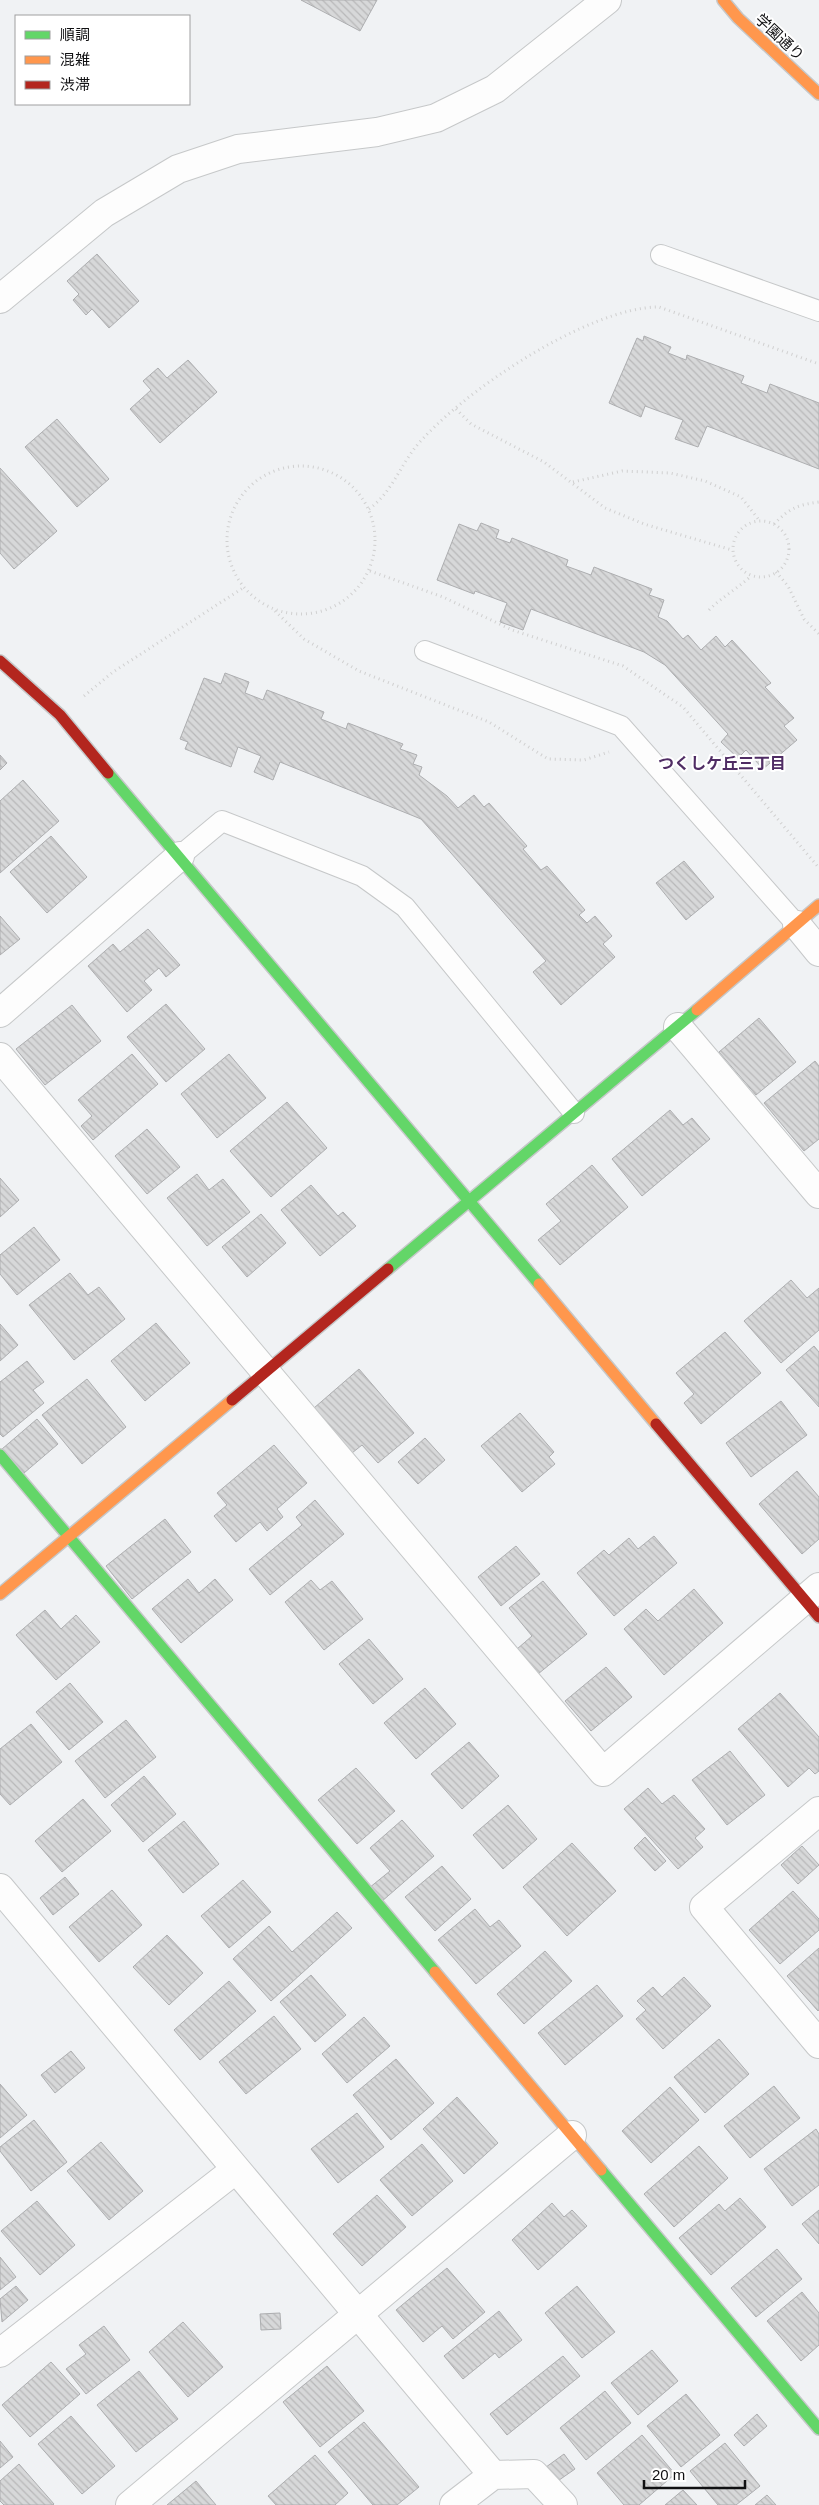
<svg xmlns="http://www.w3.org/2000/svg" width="819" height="2505" font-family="Helvetica,'Noto Sans JP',sans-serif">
<defs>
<pattern id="building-back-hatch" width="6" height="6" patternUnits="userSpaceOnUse" patternTransform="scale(1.25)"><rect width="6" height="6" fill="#d7d8d9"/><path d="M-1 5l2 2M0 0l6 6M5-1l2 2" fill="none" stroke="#b8b8b9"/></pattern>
</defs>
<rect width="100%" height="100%" fill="#f0f2f4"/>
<g fill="url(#building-back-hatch)" stroke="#adaeb0">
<polygon points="301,0 377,0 360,31"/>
<polygon points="97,254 139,301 109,328 92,309 86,315 73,300 79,294 67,281"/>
<polygon points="644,336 671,347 668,353 686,360 687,355 744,376 741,383 767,393 770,384 819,403 819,469 707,426 698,447 675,439 683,420 645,406 641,417 609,403 637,338 643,341"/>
<polygon points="188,360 217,392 160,443 130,409 151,390 143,381 158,368 167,378"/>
<polygon points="57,419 109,479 77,507 25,447"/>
<polygon points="0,468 57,531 14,569 0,553"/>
<polygon points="481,523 499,530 496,538 510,543 512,538 568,560 566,566 591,575 594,567 652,589 649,595 664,600 658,617 667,621 683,639 688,635 701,650 716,636 725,647 732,640 771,683 765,687 794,718 784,726 797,740 763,769 746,750 738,758 721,742 728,734 665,665 644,652 531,609 523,630 500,622 507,603 475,591 474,594 437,580 459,524 477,531"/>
<polygon points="225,673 249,682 245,693 263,700 267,690 324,712 321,719 346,729 348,723 403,744 400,749 417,755 413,764 422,767 419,775 447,796 458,808 474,795 484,807 489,803 527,846 523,849 541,870 547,866 585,910 579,915 587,923 595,916 612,936 603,944 615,957 561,1005 533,972 546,961 421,819 280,762 273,780 254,772 261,756 238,747 231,767 185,749 188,742 180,739 204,678 221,684"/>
<polygon points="0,755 7,763 0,770"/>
<polygon points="23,780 59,821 0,873 0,801"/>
<polygon points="51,836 87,877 47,913 10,872"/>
<polygon points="684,861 714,897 686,920 656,883"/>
<polygon points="0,916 20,939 0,955"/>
<polygon points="148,929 180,965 166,977 159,968 144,981 152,990 127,1012 88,966 113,944 120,952"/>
<polygon points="166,1004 205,1049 166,1082 127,1037"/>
<polygon points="72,1005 101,1041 45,1085 16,1049"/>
<polygon points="759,1018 796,1062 756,1095 719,1052"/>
<polygon points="132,1054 158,1084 93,1140 81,1126 92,1116 78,1100"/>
<polygon points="229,1054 266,1098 217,1138 181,1094"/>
<polygon points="815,1061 819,1066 819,1139 804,1151 764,1103"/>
<polygon points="287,1102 327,1148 271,1197 230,1151"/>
<polygon points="670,1110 683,1125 692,1118 710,1139 642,1196 612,1159"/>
<polygon points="147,1129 180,1167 147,1194 115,1156"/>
<polygon points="592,1165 628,1207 560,1265 538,1240 561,1221 546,1204"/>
<polygon points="197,1174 209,1190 223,1179 250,1212 207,1246 167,1198"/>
<polygon points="0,1178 19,1200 0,1217"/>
<polygon points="311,1185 338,1216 343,1212 356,1226 320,1256 281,1210"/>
<polygon points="261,1214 286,1243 247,1277 222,1247"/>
<polygon points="34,1227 60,1260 17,1295 0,1274 0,1255"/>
<polygon points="70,1273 88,1295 99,1287 125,1319 74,1360 29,1305"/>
<polygon points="791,1280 807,1298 819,1288 819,1330 781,1363 744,1321"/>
<polygon points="156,1323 190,1363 145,1401 111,1361"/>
<polygon points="0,1324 18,1345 0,1361"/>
<polygon points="725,1332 761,1373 701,1424 684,1403 694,1394 676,1373"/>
<polygon points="814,1346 819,1352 819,1407 786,1370"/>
<polygon points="27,1361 44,1382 33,1390 44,1403 3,1437 0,1434 0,1382"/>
<polygon points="359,1369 414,1433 378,1463 362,1445 352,1453 314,1408"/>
<polygon points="87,1379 126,1427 82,1464 42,1415"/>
<polygon points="781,1401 807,1435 751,1477 726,1443"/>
<polygon points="520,1413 554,1452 549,1457 555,1464 522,1492 481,1446"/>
<polygon points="37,1419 58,1444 24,1473 2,1449"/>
<polygon points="425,1438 445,1460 418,1484 398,1462"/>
<polygon points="274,1445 307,1483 277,1509 283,1517 267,1531 260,1522 236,1542 214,1516 227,1505 217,1493"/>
<polygon points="797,1471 819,1497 819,1539 802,1554 759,1504"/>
<polygon points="315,1500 344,1534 270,1595 249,1569 302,1525 296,1517"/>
<polygon points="165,1519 191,1552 132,1599 106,1566"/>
<polygon points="654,1536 677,1563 614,1616 577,1573 604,1550 609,1555 629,1538 638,1549"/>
<polygon points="516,1546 540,1574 501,1606 478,1577"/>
<polygon points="188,1579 199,1593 215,1579 233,1600 181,1643 152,1609"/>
<polygon points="311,1580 320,1590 332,1581 363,1619 324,1650 285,1602"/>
<polygon points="543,1581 587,1634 538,1674 517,1649 532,1636 509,1608"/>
<polygon points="694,1589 723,1623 664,1675 624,1629 646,1609 658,1621"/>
<polygon points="45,1610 61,1629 76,1615 100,1642 56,1680 16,1635"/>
<polygon points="369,1639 403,1679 373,1704 339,1664"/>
<polygon points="606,1667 632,1697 591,1731 565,1701"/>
<polygon points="70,1683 103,1722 69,1750 36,1712"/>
<polygon points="425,1688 456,1724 416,1759 384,1723"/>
<polygon points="780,1693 819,1737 819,1771 815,1774 809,1768 788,1787 738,1729"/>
<polygon points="126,1720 156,1757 105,1798 75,1761"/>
<polygon points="31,1724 62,1762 10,1805 0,1794 0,1749"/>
<polygon points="469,1742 499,1776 462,1809 431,1774"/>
<polygon points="730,1751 765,1795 727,1825 692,1780"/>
<polygon points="356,1768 395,1811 357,1844 318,1800"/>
<polygon points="144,1776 176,1814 143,1842 111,1805"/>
<polygon points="648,1788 662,1804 674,1795 705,1829 695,1838 703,1847 678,1869 624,1809"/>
<polygon points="83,1799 111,1831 62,1872 35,1841"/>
<polygon points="508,1805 537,1839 503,1869 473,1835"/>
<polygon points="402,1820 434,1856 381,1902 369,1888 390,1871 370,1848"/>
<polygon points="184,1821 219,1864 183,1893 148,1850"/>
<polygon points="645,1837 666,1861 655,1871 634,1848"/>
<polygon points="572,1843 616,1891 567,1936 523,1887"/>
<polygon points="802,1846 819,1865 798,1884 781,1865"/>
<polygon points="442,1866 471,1899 435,1931 405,1897"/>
<polygon points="65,1877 79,1894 53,1915 40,1898"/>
<polygon points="243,1880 271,1912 229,1948 201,1916"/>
<polygon points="112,1890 142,1925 99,1962 69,1927"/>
<polygon points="793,1891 819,1919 819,1930 780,1964 749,1930"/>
<polygon points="475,1909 490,1927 499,1920 521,1946 476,1984 438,1940"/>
<polygon points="337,1912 352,1928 271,2001 233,1959 269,1926 292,1952"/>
<polygon points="167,1935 203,1973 169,2005 133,1967"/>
<polygon points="819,1948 819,2010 818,2011 787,1976"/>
<polygon points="545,1951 572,1981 524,2024 497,1994"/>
<polygon points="311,1975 346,2015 315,2042 280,2002"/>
<polygon points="684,1977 711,2006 663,2049 636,2019 646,2010 637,2001 653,1987 662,1997"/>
<polygon points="229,1981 256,2011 200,2060 174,2030"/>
<polygon points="597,1985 623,2016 565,2065 538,2033"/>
<polygon points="274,2016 301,2049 246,2094 219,2062"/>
<polygon points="364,2017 390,2046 347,2083 322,2054"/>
<polygon points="719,2039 749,2074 705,2113 674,2077"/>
<polygon points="71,2051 85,2068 55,2093 41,2075"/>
<polygon points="396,2059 434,2103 391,2140 353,2095"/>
<polygon points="0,2084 27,2115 0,2138"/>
<polygon points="774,2086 800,2118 750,2158 724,2126"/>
<polygon points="670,2087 699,2120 651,2163 622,2131"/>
<polygon points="457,2097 498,2143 464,2174 423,2129"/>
<polygon points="357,2113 384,2147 338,2183 311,2149"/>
<polygon points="34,2120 67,2162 31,2191 0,2151 0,2147"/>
<polygon points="816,2129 819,2134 819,2185 792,2206 764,2169"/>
<polygon points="101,2142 143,2191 109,2220 67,2171"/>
<polygon points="422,2144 453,2181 412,2216 380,2180"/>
<polygon points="699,2146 728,2178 674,2227 644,2194"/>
<polygon points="377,2195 406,2227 362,2266 333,2234"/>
<polygon points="740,2198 766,2227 711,2275 679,2238 719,2204 725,2211"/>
<polygon points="37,2201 75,2245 40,2275 1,2231"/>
<polygon points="552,2203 564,2217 572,2210 587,2226 538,2270 512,2240"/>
<polygon points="819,2210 819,2244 802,2224"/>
<polygon points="777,2249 802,2279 756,2317 731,2288"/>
<polygon points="0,2257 16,2277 0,2290"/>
<polygon points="447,2268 485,2312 453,2339 442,2326 423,2342 396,2310"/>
<polygon points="16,2286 28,2300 2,2322 0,2299"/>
<polygon points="577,2286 615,2332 582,2358 545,2313"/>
<polygon points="802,2292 819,2313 819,2345 801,2361 767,2321"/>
<polygon points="499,2311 522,2340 499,2358 495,2353 463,2379 444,2356"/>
<polygon points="280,2313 281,2329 261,2330 260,2314"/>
<polygon points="183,2322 223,2367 188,2397 149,2352"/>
<polygon points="104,2326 130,2360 86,2394 66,2369 86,2354 79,2345"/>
<polygon points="652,2350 678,2381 638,2415 611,2383"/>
<polygon points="563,2356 580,2376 507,2435 490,2414"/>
<polygon points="51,2362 80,2394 30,2437 2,2405"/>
<polygon points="327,2366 364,2411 320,2447 283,2402"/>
<polygon points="139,2371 178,2419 136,2452 97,2405"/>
<polygon points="605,2391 631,2423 586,2460 560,2428"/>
<polygon points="686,2394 720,2435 681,2467 647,2426"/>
<polygon points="757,2414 767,2426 744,2446 734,2435"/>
<polygon points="71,2416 115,2466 82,2494 38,2444"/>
<polygon points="364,2422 419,2487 397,2505 373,2505 328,2452"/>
<polygon points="642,2435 675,2474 639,2505 624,2505 597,2473"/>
<polygon points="0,2441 13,2457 0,2468"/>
<polygon points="725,2443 760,2486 736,2505 718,2505 690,2471"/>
<polygon points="564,2454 575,2469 552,2485 542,2470"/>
<polygon points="315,2455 348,2493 335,2505 276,2505 268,2496"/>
<polygon points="19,2464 54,2504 53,2505 4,2505 0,2501 0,2481"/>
<polygon points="196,2481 216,2505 167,2505"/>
<polygon points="683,2490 697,2505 665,2505"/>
<polygon points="767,2495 776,2505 755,2505"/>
</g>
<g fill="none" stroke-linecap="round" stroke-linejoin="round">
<g stroke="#c6c8c9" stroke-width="22">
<g id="lane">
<polyline points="661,255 819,311"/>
<polyline points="425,651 621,726 797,925"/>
<polyline points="180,856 222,821 362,876 405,907 574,1113"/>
</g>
</g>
<g stroke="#c6c8c9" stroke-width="30">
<g id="street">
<polyline points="0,299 104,213 178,169 238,149 377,132 436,118 495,89 607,0"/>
<polyline points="797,925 819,952"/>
<polyline points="0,1013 180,856"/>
<polyline points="678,1027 819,1194"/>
<polyline points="0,1057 603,1772 819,1587"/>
<polyline points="819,1811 704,1907 819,2044"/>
<polyline points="0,1888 493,2475"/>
<polyline points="0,2353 235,2170"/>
<polyline points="130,2505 572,2135"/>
<polyline points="454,2505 493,2475 534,2474 563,2505"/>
</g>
</g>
<g stroke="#c6c8c9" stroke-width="14">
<g id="fast">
<polyline points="108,773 539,1284"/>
<polyline points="388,1269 697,1010"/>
<polyline points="0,1455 435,1972"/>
<polyline points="601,2170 819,2429"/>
</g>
</g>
<g stroke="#c6c8c9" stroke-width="14">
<g id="slow">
<polyline points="723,0 738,18 819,94"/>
<polyline points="697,1010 819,905"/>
<polyline points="539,1284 656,1424"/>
<polyline points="0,1594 232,1400"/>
<polyline points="435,1972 601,2170"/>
</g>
</g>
<g stroke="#c6c8c9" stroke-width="14">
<g id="jam">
<polyline points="0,661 60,715 108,773"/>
<polyline points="232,1400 388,1269"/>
<polyline points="656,1424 819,1617"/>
</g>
</g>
<g stroke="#d0d0d0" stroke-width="3" stroke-dasharray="1 4" stroke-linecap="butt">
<polyline points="456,409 471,424 544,462 605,508 644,524 732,550"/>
<circle cx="301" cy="540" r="74"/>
<polyline points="573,482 622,471 670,473 705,481 741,497 759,520"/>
<path d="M369,509c21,-15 30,-40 45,-60 44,-55 174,-142 245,-142l160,57"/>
<circle cx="761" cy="549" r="28"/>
<path d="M774,524c16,-16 23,-19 45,-22"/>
<polyline points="370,571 443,597 512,630 623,666 683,707 819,868"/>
<polyline points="776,572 788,586 804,619 819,634"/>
<path d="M709,610c14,-14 28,-21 42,-34"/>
<polyline points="275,611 304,639 359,671 489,722 548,759 584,760 609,752"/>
<polyline points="84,696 113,672 243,588"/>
</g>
<use href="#lane" stroke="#fdfdfd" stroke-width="20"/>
<use href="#street" stroke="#fdfdfd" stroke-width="28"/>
<use href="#fast" stroke="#63d668" stroke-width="11"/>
<use href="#slow" stroke="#ff974d" stroke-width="11"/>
<use href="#jam" stroke="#b3261e" stroke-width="11"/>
</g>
<g text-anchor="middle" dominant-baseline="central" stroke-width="4" stroke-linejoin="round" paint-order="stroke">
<g font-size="15" fill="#101012" stroke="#fff">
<text transform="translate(780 37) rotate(43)">学園通り</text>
</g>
<g font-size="16" font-weight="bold" fill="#4f2c64" stroke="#fff">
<text x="722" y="763">つくしケ丘三丁目</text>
</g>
</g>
<rect x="15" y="15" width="175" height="90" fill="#ffffff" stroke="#9f9fa0"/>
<rect x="25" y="31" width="25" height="8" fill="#63d668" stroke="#9f9fa0"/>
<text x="60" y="40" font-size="15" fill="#101012">順調</text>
<rect x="25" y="56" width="25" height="8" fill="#ff974d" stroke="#9f9fa0"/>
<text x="60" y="65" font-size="15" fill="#101012">混雑</text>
<rect x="25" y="81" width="25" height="8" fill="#b3261e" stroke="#9f9fa0"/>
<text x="60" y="90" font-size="15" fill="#101012">渋滞</text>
<path d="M644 2480v8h101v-8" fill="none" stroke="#101012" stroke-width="2.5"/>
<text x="652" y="2480" font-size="15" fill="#101012" stroke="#ffffff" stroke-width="4" paint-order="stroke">20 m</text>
</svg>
